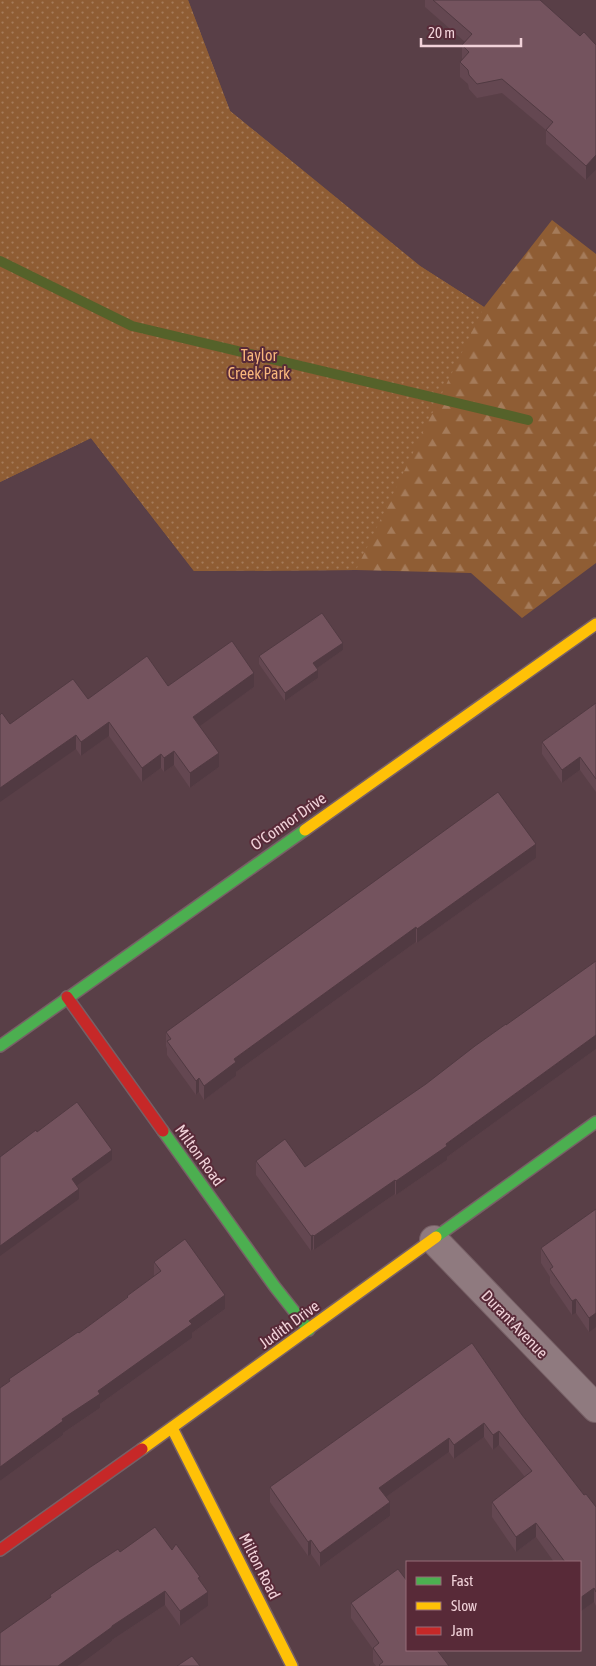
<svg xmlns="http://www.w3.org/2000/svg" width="596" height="1666" font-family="'Asap Condensed',sans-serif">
<defs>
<pattern id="forest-firs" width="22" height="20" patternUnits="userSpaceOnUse" patternTransform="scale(1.25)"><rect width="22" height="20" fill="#8f5d34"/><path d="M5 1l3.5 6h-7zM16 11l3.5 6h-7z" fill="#a57b5a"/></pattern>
<pattern id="park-dots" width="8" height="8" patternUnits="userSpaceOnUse" patternTransform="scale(1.25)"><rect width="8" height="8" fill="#8f5d34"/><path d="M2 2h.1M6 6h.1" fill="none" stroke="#a57b5a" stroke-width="1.8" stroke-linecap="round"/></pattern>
</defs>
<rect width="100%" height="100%" fill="#593f47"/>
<polygon fill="url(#forest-firs)" points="0,0 188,0 230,111 420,266 484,307 552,220 596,254 596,563 522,618 471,573 356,570 194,571 91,438 0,482"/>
<polygon fill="url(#park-dots)" points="0,0 188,0 230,111 420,266 484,307 356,570 194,571 91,438 0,482"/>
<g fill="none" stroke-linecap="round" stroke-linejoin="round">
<polyline stroke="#55622a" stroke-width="10" points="0,261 132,326 528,420"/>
<g stroke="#776066" stroke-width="30">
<polyline id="street" points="434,1240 596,1408"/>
</g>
<g stroke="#776066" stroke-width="14">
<g id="fast">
<polyline points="0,1046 305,830"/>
<polyline points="163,1131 275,1287 309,1330"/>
<polyline points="436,1237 596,1122"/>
</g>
</g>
<g stroke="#776066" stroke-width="14">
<g id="slow">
<polyline points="305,830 596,624"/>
<polyline points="172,1428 292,1666"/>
<polyline points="142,1449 436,1237"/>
</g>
</g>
<g stroke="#776066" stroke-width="14">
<g id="jam">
<polyline points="67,997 163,1131"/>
<polyline points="0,1550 142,1449"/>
</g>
</g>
<use href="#street" stroke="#8f7a7f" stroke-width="28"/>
<use href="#fast" stroke="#4caf50" stroke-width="11"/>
<use href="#slow" stroke="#ffc107" stroke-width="11"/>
<use href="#jam" stroke="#c62828" stroke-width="11"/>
</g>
<g fill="#644751">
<polygon points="425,0 540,0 580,36 596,45 596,170 586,180 546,144 546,130 502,93 477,98 469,89 468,84 460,77 460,62 462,60 462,45 465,42 425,7"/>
<polygon points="343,650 317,668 318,678 285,701 259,664 259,656"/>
<polygon points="168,686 254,687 199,726 219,767 190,788 174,765 164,772 161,768 142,782 109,736 81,756 76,749 10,724 88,699"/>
<polygon points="596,703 596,792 580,770 562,783 542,754 542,742"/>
<polygon points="536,858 417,943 416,942 236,1072 236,1076 204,1100 199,1092 196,1095 167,1055 167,1049 166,1046 166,1032"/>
<polygon points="596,961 596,1049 447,1157 447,1160 396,1195 395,1194 314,1250 313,1249 311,1251 256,1175 256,1161 305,1167 426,1084"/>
<polygon points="596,1209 589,1332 576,1313 572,1315 550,1283 550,1277 541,1263 541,1248"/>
<polygon points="154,1262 225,1309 192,1333 192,1338 100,1404 100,1408 63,1433 63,1435 0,1481 0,1388 9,1381 9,1379 79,1333 127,1297 127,1296 154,1276"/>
<polygon points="472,1343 522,1415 584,1495 596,1507 596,1606 594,1602 580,1612 580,1562 554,1562 536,1537 516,1552 492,1517 492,1502 525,1477 499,1445 493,1450 484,1437 454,1459 449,1452 386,1497 390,1516 320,1567 311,1554 308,1556 270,1502 270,1487"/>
<polygon points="172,1550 200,1581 208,1606 180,1626 165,1605 112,1640 112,1641 78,1666 0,1666 50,1598 50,1595 120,1552"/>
<polygon points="351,1603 407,1650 440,1650 440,1653 449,1666 376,1666 373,1662 373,1649 351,1618"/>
</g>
<g fill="#513a42">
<polygon points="596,155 596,170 586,180 586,166"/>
<polygon points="343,643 343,650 313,671 313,663"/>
<polygon points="318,670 318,678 285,701 285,693"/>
<polygon points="254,673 254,687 193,731 193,717"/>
<polygon points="109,722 109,736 81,756 81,742"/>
<polygon points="76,735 76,749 0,802 0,788"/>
<polygon points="174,751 174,765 164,772 164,758"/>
<polygon points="219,753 219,767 190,788 190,773"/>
<polygon points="161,754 161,768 142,782 142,768"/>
<polygon points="580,757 580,770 562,783 562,770"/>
<polygon points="536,844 536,858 417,943 417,929"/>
<polygon points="416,927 416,942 236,1072 236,1076 204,1100 204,1086 234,1059"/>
<polygon points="596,1035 596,1049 447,1157 447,1160 396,1195 396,1181 446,1144"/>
<polygon points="199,1078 199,1092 196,1095 196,1081"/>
<polygon points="112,1150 112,1160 72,1189 72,1179"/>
<polygon points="395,1180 395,1194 314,1250 314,1236"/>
<polygon points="79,1189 79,1199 0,1256 0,1246"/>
<polygon points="313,1235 313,1249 311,1251 311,1236"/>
<polygon points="225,1295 225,1309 192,1333 192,1338 100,1404 100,1408 63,1433 63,1435 0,1481 0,1467 189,1321"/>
<polygon points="576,1299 576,1313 572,1315 572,1301"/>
<polygon points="596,1313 596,1327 589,1332 589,1318"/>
<polygon points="484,1423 484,1437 454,1459 454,1445"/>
<polygon points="499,1431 499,1445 493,1450 493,1435"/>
<polygon points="449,1438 449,1452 379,1502 379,1488"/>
<polygon points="390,1502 390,1516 320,1567 320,1553"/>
<polygon points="536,1523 536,1537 516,1552 516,1537"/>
<polygon points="311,1540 311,1554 308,1556 308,1542"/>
<polygon points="594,1588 594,1602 580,1612 580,1598"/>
<polygon points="165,1591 165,1605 112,1640 112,1641 78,1666 58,1666 112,1626"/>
<polygon points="208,1592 208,1606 180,1626 180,1611"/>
</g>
<g fill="#74535e" stroke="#513a42">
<polygon points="433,0 540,0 580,36 584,32 596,45 596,155 586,166 546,130 553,122 502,79 477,84 469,75 468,70 460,62 469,52 462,45 472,34"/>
<polygon points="322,613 343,643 313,663 318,670 285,693 259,656"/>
<polygon points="232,641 254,673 193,717 219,753 190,773 174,751 164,758 161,754 142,768 109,722 81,742 76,735 0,788 0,715 2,713 10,724 73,679 88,699 147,656 168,686"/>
<polygon points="596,703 596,779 580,757 562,770 542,742"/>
<polygon points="498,792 536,844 417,929 416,927 234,1059 236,1062 204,1086 199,1078 196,1081 167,1041 171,1039 166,1032"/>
<polygon points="596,961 596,1035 446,1144 447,1146 396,1181 395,1180 314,1236 313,1235 311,1236 256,1161 285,1139 305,1167 426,1084 475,1046 506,1024 506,1025"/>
<polygon points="77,1102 112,1150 72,1179 79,1189 0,1246 0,1157 36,1130 37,1132"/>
<polygon points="596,1209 596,1313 589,1318 576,1299 572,1301 550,1269 553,1267 541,1248"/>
<polygon points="185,1239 225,1295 189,1321 192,1324 98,1391 100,1394 62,1419 63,1421 0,1467 0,1388 10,1381 9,1379 78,1332 79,1333 128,1297 127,1296 161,1271 154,1262"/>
<polygon points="472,1343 522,1415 584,1495 586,1494 596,1507 596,1592 594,1588 580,1598 580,1562 565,1562 536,1523 516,1537 492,1502 532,1471 499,1431 493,1435 484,1423 454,1445 449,1438 379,1488 390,1502 320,1553 311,1540 308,1542 270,1487"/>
<polygon points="155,1527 172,1550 176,1544 200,1577 198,1578 208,1592 180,1611 165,1591 112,1626 112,1627 58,1666 0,1666 0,1633 51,1597 50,1595 89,1568 118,1549 120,1552"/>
<polygon points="398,1569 407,1581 407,1650 437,1650 449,1666 380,1666 379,1665 383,1662 373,1648 379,1643 351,1603"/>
<polygon points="192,1656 200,1666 177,1666"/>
</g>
<g text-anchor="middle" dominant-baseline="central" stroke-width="4" stroke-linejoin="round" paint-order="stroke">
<g font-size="16" fill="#f8b67c" stroke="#582a38">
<text x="259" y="355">Taylor<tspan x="259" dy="18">Creek Park</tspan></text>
</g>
<g font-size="16" fill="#f1d2d9" stroke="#582a38">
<text transform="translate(288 821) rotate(-35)">O'Connor Drive</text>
<text transform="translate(200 1155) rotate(54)">Milton Road</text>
<text transform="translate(289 1324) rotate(-36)">Judith Drive</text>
<text transform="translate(515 1324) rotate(46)">Durant Avenue</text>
<text transform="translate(260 1566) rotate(63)">Milton Road</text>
</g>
</g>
<rect x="406" y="1561" width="175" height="90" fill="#582a38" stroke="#956d78"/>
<rect x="416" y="1577" width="25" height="8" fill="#4caf50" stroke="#956d78"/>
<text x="451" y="1586" font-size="15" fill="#f1d2d9">Fast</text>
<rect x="416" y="1602" width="25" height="8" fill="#ffc107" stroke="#956d78"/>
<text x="451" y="1611" font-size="15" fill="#f1d2d9">Slow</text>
<rect x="416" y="1627" width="25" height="8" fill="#c62828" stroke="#956d78"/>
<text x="451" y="1636" font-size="15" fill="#f1d2d9">Jam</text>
<path d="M421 38v8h100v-8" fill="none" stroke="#f1d2d9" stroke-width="2.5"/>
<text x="428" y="38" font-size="15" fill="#f1d2d9" stroke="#582a38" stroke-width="4" paint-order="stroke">20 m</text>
</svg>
